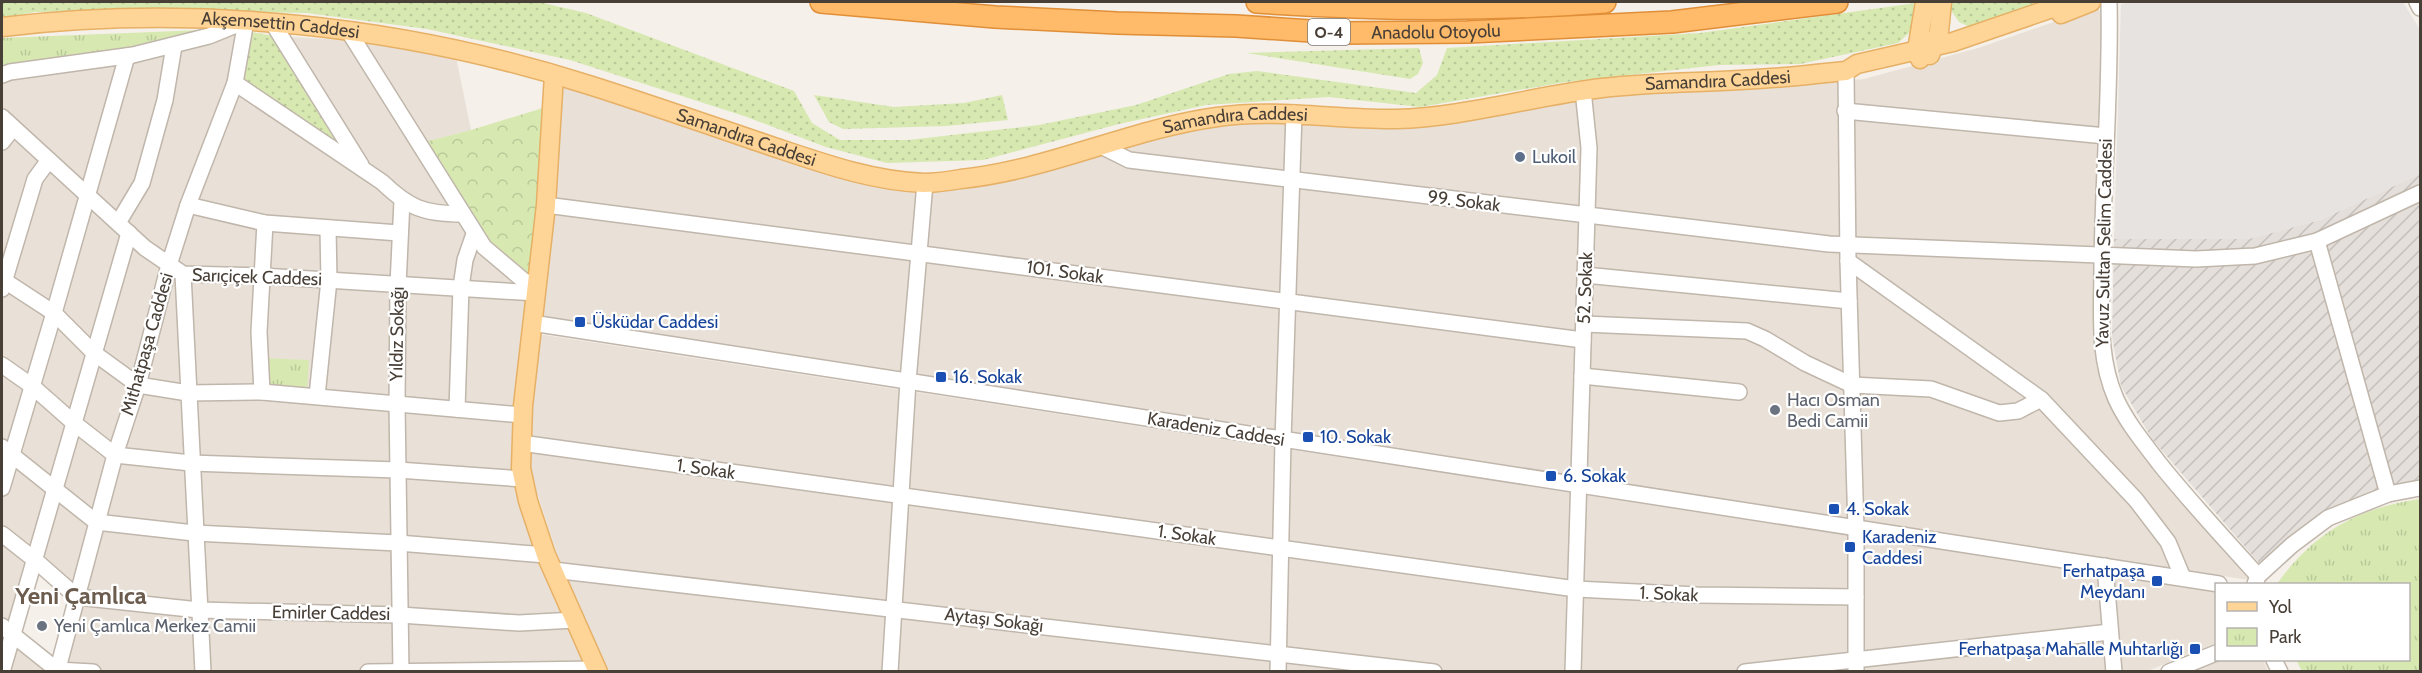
<svg xmlns="http://www.w3.org/2000/svg" width="2422" height="673" font-family="Cabin,sans-serif">
<defs>
<pattern id="industrial-furrows" width="10" height="10" patternUnits="userSpaceOnUse" patternTransform="scale(1.5)"><rect width="10" height="10" fill="#e4dfda"/><path d="M-1 1l2-2M0 10L10 0M9 11l2-2" fill="none" stroke="#c5c0bc"/></pattern>
<pattern id="grass-dots" width="8" height="8" patternUnits="userSpaceOnUse" patternTransform="scale(1.5)"><rect width="8" height="8" fill="#d7e9b1"/><path d="M2 2h.1M6 6h.1" fill="none" stroke="#bac999" stroke-width="1.8" stroke-linecap="round"/></pattern>
<pattern id="forest-crowns" width="20" height="18" patternUnits="userSpaceOnUse" patternTransform="scale(1.5)"><rect width="20" height="18" fill="#d7e9b1"/><path d="M2 6a3 3 0 1 1 6 0M12 15a3 3 0 1 1 6 0" fill="none" stroke="#bac999"/></pattern>
<pattern id="park-tufts" width="24" height="20" patternUnits="userSpaceOnUse" patternTransform="scale(1.5)"><rect width="24" height="20" fill="#d7e9b1"/><path d="M3 7l-1-3M5 7V3M7 7l1-3M15 17l-1-3M17 17v-4M19 17l1-3" fill="none" stroke="#bac999"/></pattern>
</defs>
<rect width="100%" height="100%" fill="#f5f0e9"/>
<g fill="#e9e1d7">
<polygon points="2097,7 2102,13 2095,247 2099,374 2133,441 2249,580 539,318 561,85 926,184 1149,132 1286,113 1395,120 1600,84 1827,82 1864,79 1978,48"/>
<polygon points="237,30 229,85 166,258 2,109 2,71"/>
<polygon points="275,36 362,41 456,57 471,130 418,144 533,275 517,476 593,671 61,672 174,263 244,82"/>
<polygon points="2,125 162,263 135,378 111,443 69,595 39,569 19,633 51,671 2,671"/>
<polygon points="538,334 2216,592 2216,643 2145,672 608,671 559,560 531,475 528,420"/>
<polygon points="2217,660 2263,660 2268,671 2187,672"/>
</g>
<polygon fill="url(#industrial-furrows)" points="2420,174 2420,479 2343,506 2259,563 2152,439 2121,386 2112,337 2114,239 2248,239 2320,220"/>
<g fill="url(#grass-dots)">
<polygon points="2,2 539,2 586,13 794,91 812,123 840,140 908,140 1039,125 1136,105 1229,74 1257,71 1416,93 1437,75 1447,48 1700,33 1916,3 1911,31 1898,43 1800,64 1719,65 1566,82 1420,107 1329,97 1206,105 1119,124 983,160 887,163 826,147 744,116 570,60 427,29 307,13 160,10 35,12 2,18"/>
<polygon points="1951,2 2047,2 1970,27 1959,22 1950,9"/>
<polygon points="246,31 275,36 349,152 244,82"/>
<polygon points="1419,48 1423,63 1418,74 1410,79 1246,53"/>
<polygon points="814,95 894,107 964,103 1002,95 1008,120 947,126 843,129 829,122"/>
</g>
<polygon fill="url(#forest-crowns)" points="546,107 533,275 524,273 505,264 417,144 471,130"/>
<g fill="url(#park-tufts)">
<polygon points="203,30 174,41 2,71 2,38"/>
<polygon points="263,358 309,360 307,392 268,390"/>
<path d="M2420,499v172h-118l-6,-11h112v-76h-131c37,-52 81,-76 143,-85z"/>
</g>
<polygon fill="#d7e9b1" points="2409,503 2420,503 2420,532 2408,532"/>
<polygon fill="#e6e3e0" points="2131,2 2403,2 2420,30 2420,174 2320,220 2248,239 2114,239 2121,4"/>
<g fill="none" stroke-linecap="round" stroke-linejoin="round">
<polyline stroke="#d2cdc5" stroke-width="15" stroke-dasharray="15 8" stroke-linecap="butt" points="1430,2 1432,46"/>
<g stroke="#c0b6ab" stroke-width="18">
<g id="minor">
<path d="M2109,2c2,87 -6,175 -7,263 0,46 -5,91 14,134 11,24 28,44 43,64 31,39 66,76 99,113"/>
<polyline points="2417,2 2420,8"/>
<polyline points="272,22 361,165"/>
<polyline points="349,32 484,247 523,280 536,287"/>
<polyline points="1846,71 1848,261 1856,529 1856,672"/>
<polyline points="2,75 10,72 133,55 209,36 246,21"/>
<path d="M235,83l147,99c27,26 42,32 80,32"/>
<polyline points="1845,111 2106,136"/>
<polyline points="2,117 145,248 183,274 262,276 536,293"/>
<polyline points="2,142 13,128"/>
<polyline points="1101,146 1129,160 1829,244 2196,259 2255,256 2317,241 2420,193"/>
<polyline points="188,205 265,223 399,233"/>
<polyline points="546,205 1583,340"/>
<polyline points="118,223 142,183 165,100 174,46"/>
<polyline points="2317,241 2388,494"/>
<polyline points="1848,261 2041,399 2136,500 2168,542 2183,578"/>
<polyline points="183,274 203,672"/>
<polyline points="1585,275 1849,301"/>
<polyline points="2,279 54,313 94,353 138,385 188,393 262,392 522,415"/>
<polyline points="2,289 35,179 49,160"/>
<polyline points="532,323 2219,584"/>
<polyline points="1584,324 1747,331 1765,339 1805,363 1852,385 1931,389 1999,413 2018,411 2041,399"/>
<polyline points="2,365 32,386 74,423 115,455 191,463 398,470 523,479"/>
<polyline points="1582,376 1739,392"/>
<polyline points="262,392 259,332 265,223"/>
<polyline points="317,396 329,280 328,229"/>
<polyline points="457,409 461,287 465,260 474,234"/>
<polyline points="521,443 1576,589 1697,595 1856,597"/>
<polyline points="2,447 96,522 194,533 398,543 546,555"/>
<polyline points="2,488 54,313 127,56"/>
<polyline points="2,534 35,560 77,597 199,610 400,615 519,623 575,620"/>
<polyline points="2105,566 2114,672"/>
<polyline points="553,570 1434,672"/>
<polyline points="2255,584 2258,576 2292,545 2328,518 2388,494 2420,488"/>
<polyline points="2,626 57,670 93,672"/>
<polyline points="2274,660 2280,672"/>
<polyline points="2,672 129,233"/>
<polyline points="57,672 115,455 138,385 169,265 188,205 235,83 246,21"/>
<polyline points="368,672 597,669"/>
<polyline points="401,672 397,404 398,285 402,201"/>
<polyline points="890,672 908,381 925,183"/>
<polyline points="1278,672 1283,440 1294,113"/>
<polyline points="1573,672 1589,148 1583,90"/>
<polyline points="1745,672 2110,632"/>
<polyline points="2169,672 2216,653"/>
</g>
</g>
<g stroke="#e6b066" stroke-width="21">
<g id="major">
<polyline points="2061,14 2091,2"/>
<path id="s1" d="M2,27c195,-23 399,-2 587,58 60,19 120,40 179,60 51,17 102,36 156,38 12,0 25,-2 37,-4 88,-9 169,-50 256,-62 60,-9 120,3 179,2 70,-2 137,-23 206,-31 56,-7 113,-5 169,-10 25,-1 50,-5 75,-7l11,-7 96,-22 117,-40"/>
<polyline points="1930,55 1939,32 1942,2"/>
<polyline points="1920,59 1917,50 1925,2"/>
<polyline points="554,75 546,205 523,406 521,468 528,501 546,555 598,672"/>
</g>
</g>
<g stroke="#e08e38" stroke-width="24">
<g id="highway">
<path id="s2" d="M821,2l174,15 122,6 119,3 105,7 127,-1 204,-10 165,-20"/>
<path d="M1257,2c115,8 232,9 348,0"/>
</g>
</g>
<use href="#minor" stroke="#fff" stroke-width="15"/>
<use href="#major" stroke="#ffd597" stroke-width="18"/>
<use href="#highway" stroke="#ffbb69" stroke-width="21"/>
</g>
<circle fill="#5c6f8a" stroke="#fff" stroke-width="2" cx="1520" cy="157" r="6"/>
<g fill="#1a4fb4" stroke="#fff" stroke-width="2">
<rect x="574" y="316" width="12" height="12" rx="3"/>
<rect x="935" y="371" width="12" height="12" rx="3"/>
<rect x="1302" y="431" width="12" height="12" rx="3"/>
<rect x="1545" y="470" width="12" height="12" rx="3"/>
<rect x="1828" y="503" width="12" height="12" rx="3"/>
<rect x="1844" y="541" width="12" height="12" rx="3"/>
<rect x="2151" y="575" width="12" height="12" rx="3"/>
<rect x="2189" y="643" width="12" height="12" rx="3"/>
</g>
<g fill="#6b7280" stroke="#fff" stroke-width="2">
<circle cx="1775" cy="410" r="6"/>
<circle cx="42" cy="626" r="6"/>
</g>
<g text-anchor="middle" dominant-baseline="central" stroke-width="4.5" stroke-linejoin="round" paint-order="stroke">
<rect fill="#fff" stroke="#7f7973" stroke-width="1.5" x="1308" y="19" width="42" height="26" rx="4.5"/>
<g font-size="16" font-weight="bold" fill="#483f37">
<text x="1329" y="32">O-4</text>
</g>
<g font-size="18" fill="#483f37" stroke="#fff">
<text stroke="none"><textPath href="#s1" startOffset="279">Akşemsettin Caddesi</textPath></text>
<text stroke="none"><textPath href="#s2" startOffset="616">Anadolu Otoyolu</textPath></text>
<text stroke="none"><textPath href="#s1" startOffset="1749">Samandıra Caddesi</textPath></text>
<text stroke="none"><textPath href="#s1" startOffset="1263">Samandıra Caddesi</textPath></text>
<text stroke="none"><textPath href="#s1" startOffset="760">Samandıra Caddesi</textPath></text>
<text transform="translate(1464 201) rotate(7)">99. Sokak</text>
<text transform="translate(2104 243) rotate(-89)">Yavuz Sultan Selim Caddesi</text>
<text transform="translate(1065 272) rotate(8)">101. Sokak</text>
<text transform="translate(257 277) rotate(2)">Sarıçiçek Caddesi</text>
<text transform="translate(1585 288) rotate(-88)">52. Sokak</text>
<text transform="translate(397 334) rotate(-89)">Yıldız Sokağı</text>
<text transform="translate(147 344) rotate(-74)">Mithatpaşa Caddesi</text>
<text transform="translate(1216 429) rotate(9)">Karadeniz Caddesi</text>
<text transform="translate(706 469) rotate(8)">1. Sokak</text>
<text transform="translate(1187 535) rotate(8)">1. Sokak</text>
<text transform="translate(1669 594) rotate(3)">1. Sokak</text>
<text transform="translate(331 613) rotate(1)">Emirler Caddesi</text>
<text transform="translate(994 620) rotate(7)">Aytaşı Sokağı</text>
</g>
<g font-size="18" fill="#4e5e75" stroke="#fff" text-anchor="start">
<text x="1532" y="157">Lukoil</text>
</g>
<g font-size="18" fill="#164399" stroke="#fff" text-anchor="start">
<text x="592" y="322">Üsküdar Caddesi</text>
<text x="953" y="377">16. Sokak</text>
<text x="1320" y="437">10. Sokak</text>
<text x="1563" y="476">6. Sokak</text>
<text x="1846" y="509">4. Sokak</text>
<text x="1862" y="537">Karadeniz<tspan x="1862" dy="21">Caddesi</tspan></text>
<text x="2145" y="571" text-anchor="end">Ferhatpaşa<tspan x="2145" dy="21">Meydanı</tspan></text>
<text x="2183" y="649" text-anchor="end">Ferhatpaşa Mahalle Muhtarlığı</text>
</g>
<g font-size="18" fill="#5b616d" stroke="#fff" text-anchor="start">
<text x="1787" y="400">Hacı Osman<tspan x="1787" dy="21">Bedi Camii</tspan></text>
<text x="54" y="626">Yeni Çamlıca Merkez Camii</text>
</g>
<g font-size="24" font-weight="bold" fill="#6b5c4e" stroke="#fff">
<text x="81" y="595">Yeni Çamlıca</text>
</g>
</g>
<rect width="2422" height="673" fill="none" stroke="#483f37" stroke-width="6"/>
<rect x="2215" y="583" width="195" height="78" fill="#ffffff" stroke="#b6b2af" stroke-width="1.5"/>
<rect x="2227" y="602" width="30" height="9" fill="#ffd597" stroke="#b6b2af" stroke-width="1.5"/>
<text x="2269" y="613" font-size="18" fill="#483f37">Yol</text>
<rect x="2227" y="628" width="30" height="18" fill="url(#park-tufts)" stroke="#b6b2af" stroke-width="1.5"/>
<text x="2269" y="643" font-size="18" fill="#483f37">Park</text>
</svg>
